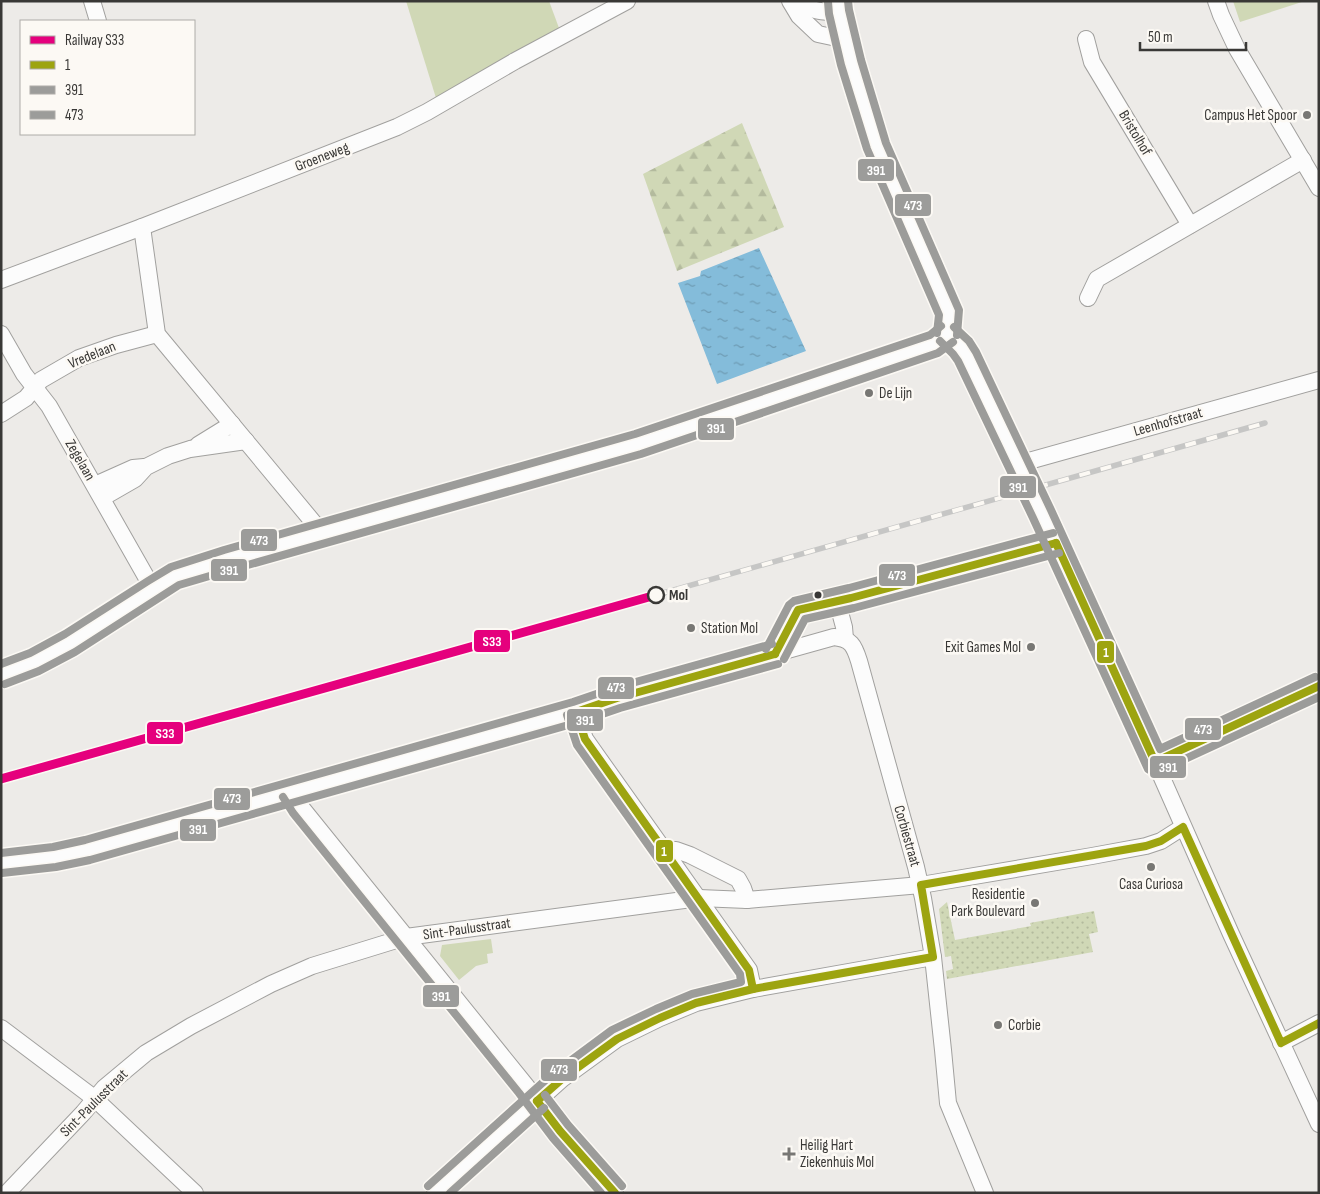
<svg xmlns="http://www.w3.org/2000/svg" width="1320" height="1194" font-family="'Sofia Sans Condensed',sans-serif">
<defs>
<pattern id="forest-firs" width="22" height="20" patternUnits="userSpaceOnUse" patternTransform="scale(1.25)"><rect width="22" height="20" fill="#d0d8b6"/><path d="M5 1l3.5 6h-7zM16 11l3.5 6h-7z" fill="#b3ba9d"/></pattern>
<pattern id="garden-dots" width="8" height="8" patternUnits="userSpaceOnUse" patternTransform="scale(1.25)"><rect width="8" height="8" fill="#d0d8b6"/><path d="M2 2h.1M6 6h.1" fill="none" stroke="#b3ba9d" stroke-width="1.8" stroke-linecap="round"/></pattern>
<pattern id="water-ripples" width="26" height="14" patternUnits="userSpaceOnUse" patternTransform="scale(1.25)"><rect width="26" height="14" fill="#84bcda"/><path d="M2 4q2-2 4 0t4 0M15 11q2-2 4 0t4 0" fill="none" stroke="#6d9ab2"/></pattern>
</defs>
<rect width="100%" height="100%" fill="#edebe8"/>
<g fill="#d0d8b6">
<polygon points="406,1 549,1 559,28 436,98"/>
<polygon points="1233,1 1305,1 1240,22"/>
<polygon points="491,939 493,953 487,954 488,963 476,966 459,980 440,956 442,945"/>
</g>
<polygon fill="url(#forest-firs)" points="742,123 784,227 677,271 643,174"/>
<polygon fill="url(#garden-dots)" points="947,902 955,940 1031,926 1030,923 1094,911 1098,932 1089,934 1093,952 947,979 946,971 953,969 951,956 945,957 939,909"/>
<polygon fill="url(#water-ripples)" points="759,248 806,351 717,384 678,283 700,276 701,271"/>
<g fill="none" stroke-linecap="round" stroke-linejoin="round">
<g stroke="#a1a09e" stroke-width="18">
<g id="minor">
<polyline points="92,1 98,21"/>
<polyline points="790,1 799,16 818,34 846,40"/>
<path d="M798,1c12,11 27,11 41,11"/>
<polyline points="1216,1 1221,15 1237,49 1319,188"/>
<polyline points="1086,39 1092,62 1190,225"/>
<polyline points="142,227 157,334 323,534"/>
<polyline points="1,280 142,227 397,127 427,112 515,61 627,1"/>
<polyline points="1088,298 1097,279 1303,160"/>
<polyline points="1,334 24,374 49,406 153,589"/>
<polyline points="947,334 961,347 967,356 1033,497 1042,514 1155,762 1231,934 1319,1124"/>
<polyline points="1,414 26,398 41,380 79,358 116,345 157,334"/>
<polyline points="198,445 232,424"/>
<polyline points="1018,464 1319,380"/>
<polyline points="95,485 133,468 144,467"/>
<polyline points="102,498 135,479 146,467 168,456 190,449 246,441"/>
<polyline points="837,601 844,627 845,639"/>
<polyline points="775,654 798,610 851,598 1056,543"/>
<polyline points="576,712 585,739 749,970 753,989"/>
<polyline points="1155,762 1319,686"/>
<polyline points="292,792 301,807 527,1087 560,1131 615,1193"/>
<polyline points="664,852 676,850 690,855 738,879 743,888 747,900"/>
<path d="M1,863l54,-6 32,-7 489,-138 41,-14 217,-61c17,2 20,8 25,24l57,206 7,31 10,59 10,93 5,53 37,90"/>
<polyline points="1,1028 94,1098 195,1193"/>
<polyline points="1281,1043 1319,1023"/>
<polyline points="7,1193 83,1113 104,1088 146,1053 191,1026 271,984 312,966 406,937 699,898 747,900 921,885 1092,856 1146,846 1161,841 1183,827"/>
<polyline points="435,1193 562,1079 617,1039 660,1018 696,1003 753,989 933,957"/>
</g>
</g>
<g stroke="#a1a09e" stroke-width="22">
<path id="major" d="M1,675l33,-13 36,-19 83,-54 22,-13 52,-16 411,-116 297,-100c15,-10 13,-15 14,-31l-72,-167 -26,-83 -12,-51 -1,-11"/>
</g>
<use href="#minor" stroke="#fcfcfc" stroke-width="16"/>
<use href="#major" stroke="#fcfcfc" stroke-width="21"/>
<g stroke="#c6c6c5" stroke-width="5.5">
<polyline id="rail" points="656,595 1265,423"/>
</g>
<use href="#rail" stroke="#fcf9f4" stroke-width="4" stroke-dasharray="11" stroke-linecap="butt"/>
<g stroke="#fcf9f4" stroke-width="11">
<g id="bus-1">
<polyline points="1056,543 1155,762"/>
<polyline points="775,654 798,610 851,598 1056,543"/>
<polyline points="576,712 585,739 749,970 753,989"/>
<polyline points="576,712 617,698 775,654"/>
<polyline points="1155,762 1319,686"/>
<polyline points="537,1101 562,1079 617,1039 660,1018 696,1003 753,989 933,957 921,885 1146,846 1161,841 1183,827 1281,1043 1319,1023"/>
<polyline points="537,1101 560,1131 615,1193"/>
</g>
</g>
<g stroke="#fcf9f4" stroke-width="11">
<g id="bus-2">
<polyline points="828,2 829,14 841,65 867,149 939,315 937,333"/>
<polyline points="940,341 953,354 958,361 1033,518 1148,769 1153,772 1159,771 1319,697"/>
<polyline points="784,659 805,619 854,608 1059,553"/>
<polyline points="5,684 39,671 75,652 179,585 230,570 641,454 938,353 953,342"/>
<polyline points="283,797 293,813 519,1093 553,1138 601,1193"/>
<polyline points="2,873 56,867 90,860 579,722 620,708 778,664"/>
<polyline points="450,1193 544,1108"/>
</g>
</g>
<g stroke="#fcf9f4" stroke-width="11">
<g id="bus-3">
<polyline points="848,1 849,10 861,60 886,143 959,310 957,335"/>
<polyline points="954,327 969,341 976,352 1051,510 1160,749 1315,677"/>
<polyline points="766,649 789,605 794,601 849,588 1053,533"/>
<polyline points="1,664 30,653 65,634 148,581 171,567 224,550 635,434 930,335 941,326"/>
<polyline points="1,853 53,847 85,840 573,702 614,688 772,644"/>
<polyline points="545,1095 568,1125 622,1186"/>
<polyline points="428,1186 550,1076 612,1030 656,1009 692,994 741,982 740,974 577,745 567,715"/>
</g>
</g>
<use href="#bus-1" stroke="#9da410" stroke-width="8"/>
<use href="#bus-2" stroke="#9c9c9a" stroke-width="8"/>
<use href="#bus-3" stroke="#9c9c9a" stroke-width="8"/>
<g stroke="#fcf9f4" stroke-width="12">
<polyline id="rail-1" points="1,779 656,595"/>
</g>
<use href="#rail-1" stroke="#e5007d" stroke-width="9"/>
</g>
<g fill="#787774" stroke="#fcf9f4" stroke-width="2">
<circle cx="1307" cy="115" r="5"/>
<circle cx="869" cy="393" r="5"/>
<circle cx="691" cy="628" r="5"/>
<circle cx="1031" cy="647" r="5"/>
<circle cx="1151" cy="867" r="5"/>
<circle cx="1035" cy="903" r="5"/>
<circle cx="998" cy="1025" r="5"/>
<path d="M786.5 1146.5h5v5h5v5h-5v5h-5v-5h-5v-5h5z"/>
</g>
<circle fill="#fcf9f4" stroke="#393836" stroke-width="2.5" cx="656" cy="595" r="8"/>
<circle fill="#393836" stroke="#fcf9f4" stroke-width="2" cx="818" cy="595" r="4.5"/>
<g text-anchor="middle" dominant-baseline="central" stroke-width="5" stroke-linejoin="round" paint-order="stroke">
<g font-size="15" fill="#393836" stroke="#fcf9f4" text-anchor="start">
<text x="1297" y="115" text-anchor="end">Campus Het Spoor</text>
<text x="879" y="393">De Lijn</text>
<text x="701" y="628">Station Mol</text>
<text x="1021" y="647" text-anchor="end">Exit Games Mol</text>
<text x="1151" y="884" text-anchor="middle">Casa Curiosa</text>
<text x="1025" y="894" text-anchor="end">Residentie<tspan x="1025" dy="17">Park Boulevard</tspan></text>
<text x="1008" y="1025">Corbie</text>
<text x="800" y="1145">Heilig Hart<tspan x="800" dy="17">Ziekenhuis Mol</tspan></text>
</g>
<g font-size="15" fill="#393836" stroke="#fcf9f4">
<text transform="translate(1135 133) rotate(59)">Bristolhof</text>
<text transform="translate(322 157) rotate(-21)">Groeneweg</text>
<text transform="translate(92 355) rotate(-22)">Vredelaan</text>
<text transform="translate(1168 422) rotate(-16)">Leenhofstraat</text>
<text transform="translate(80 460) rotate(60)">Zegelaan</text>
<text transform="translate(907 836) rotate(74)">Corbiestraat</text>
<text transform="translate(467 929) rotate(-8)">Sint-Paulusstraat</text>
<text transform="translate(94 1103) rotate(-45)">Sint-Paulusstraat</text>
</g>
<g font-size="15" font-weight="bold" fill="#393836" stroke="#fcf9f4" text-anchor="start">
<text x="669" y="595">Mol</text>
</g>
</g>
<g stroke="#fcf9f4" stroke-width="2">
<rect x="857" y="158" width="38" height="24" rx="5" fill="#9c9c9a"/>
<rect x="894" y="193" width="38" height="24" rx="5" fill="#9c9c9a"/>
<rect x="697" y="417" width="38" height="24" rx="5" fill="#9c9c9a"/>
<rect x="999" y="475" width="38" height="24" rx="5" fill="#9c9c9a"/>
<rect x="240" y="528" width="38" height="24" rx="5" fill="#9c9c9a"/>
<rect x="210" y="558" width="38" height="24" rx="5" fill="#9c9c9a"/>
<rect x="878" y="563" width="38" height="24" rx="5" fill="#9c9c9a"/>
<rect x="473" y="629" width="38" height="24" rx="5" fill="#e5007d"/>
<rect x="1096" y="640" width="19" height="24" rx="5" fill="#9da410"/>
<rect x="597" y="676" width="38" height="24" rx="5" fill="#9c9c9a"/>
<rect x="566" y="708" width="38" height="24" rx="5" fill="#9c9c9a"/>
<rect x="1184" y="717" width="38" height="24" rx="5" fill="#9c9c9a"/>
<rect x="146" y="721" width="38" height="24" rx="5" fill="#e5007d"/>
<rect x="1149" y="755" width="38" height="24" rx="5" fill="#9c9c9a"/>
<rect x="213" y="787" width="38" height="24" rx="5" fill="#9c9c9a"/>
<rect x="179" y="818" width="38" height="24" rx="5" fill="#9c9c9a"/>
<rect x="655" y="839" width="19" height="24" rx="5" fill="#9da410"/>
<rect x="422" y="984" width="38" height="24" rx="5" fill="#9c9c9a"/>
<rect x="540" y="1058" width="38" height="24" rx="5" fill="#9c9c9a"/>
</g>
<g font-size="14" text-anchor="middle" font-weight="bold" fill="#fff">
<text x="876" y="175">391</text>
<text x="913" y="210">473</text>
<text x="716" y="433">391</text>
<text x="1018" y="492">391</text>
<text x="259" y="545">473</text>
<text x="229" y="575">391</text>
<text x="897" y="580">473</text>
<text x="492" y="646">S33</text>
<text x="1106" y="657">1</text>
<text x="616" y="692">473</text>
<text x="585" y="725">391</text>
<text x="1203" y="734">473</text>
<text x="165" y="738">S33</text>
<text x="1168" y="772">391</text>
<text x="232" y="803">473</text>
<text x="198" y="834">391</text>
<text x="664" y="856">1</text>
<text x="441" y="1001">391</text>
<text x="559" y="1074">473</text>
</g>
<rect width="1320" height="1194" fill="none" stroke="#393836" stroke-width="5"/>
<rect x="20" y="20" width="175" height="115" fill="#fcf9f4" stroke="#aeaca8"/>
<rect x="30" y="36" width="25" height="8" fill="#e5007d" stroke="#aeaca8"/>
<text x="65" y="45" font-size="15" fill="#393836">Railway S33</text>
<rect x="30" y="61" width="25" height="8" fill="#9da410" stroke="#aeaca8"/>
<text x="65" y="70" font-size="15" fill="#393836">1</text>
<rect x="30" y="86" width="25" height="8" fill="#9c9c9a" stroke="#aeaca8"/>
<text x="65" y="95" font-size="15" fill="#393836">391</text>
<rect x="30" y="111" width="25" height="8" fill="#9c9c9a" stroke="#aeaca8"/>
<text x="65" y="120" font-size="15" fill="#393836">473</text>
<path d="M1140 42v8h106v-8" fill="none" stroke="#393836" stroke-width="2.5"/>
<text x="1148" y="42" font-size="15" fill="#393836" stroke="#fcf9f4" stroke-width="4" paint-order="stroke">50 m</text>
</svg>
